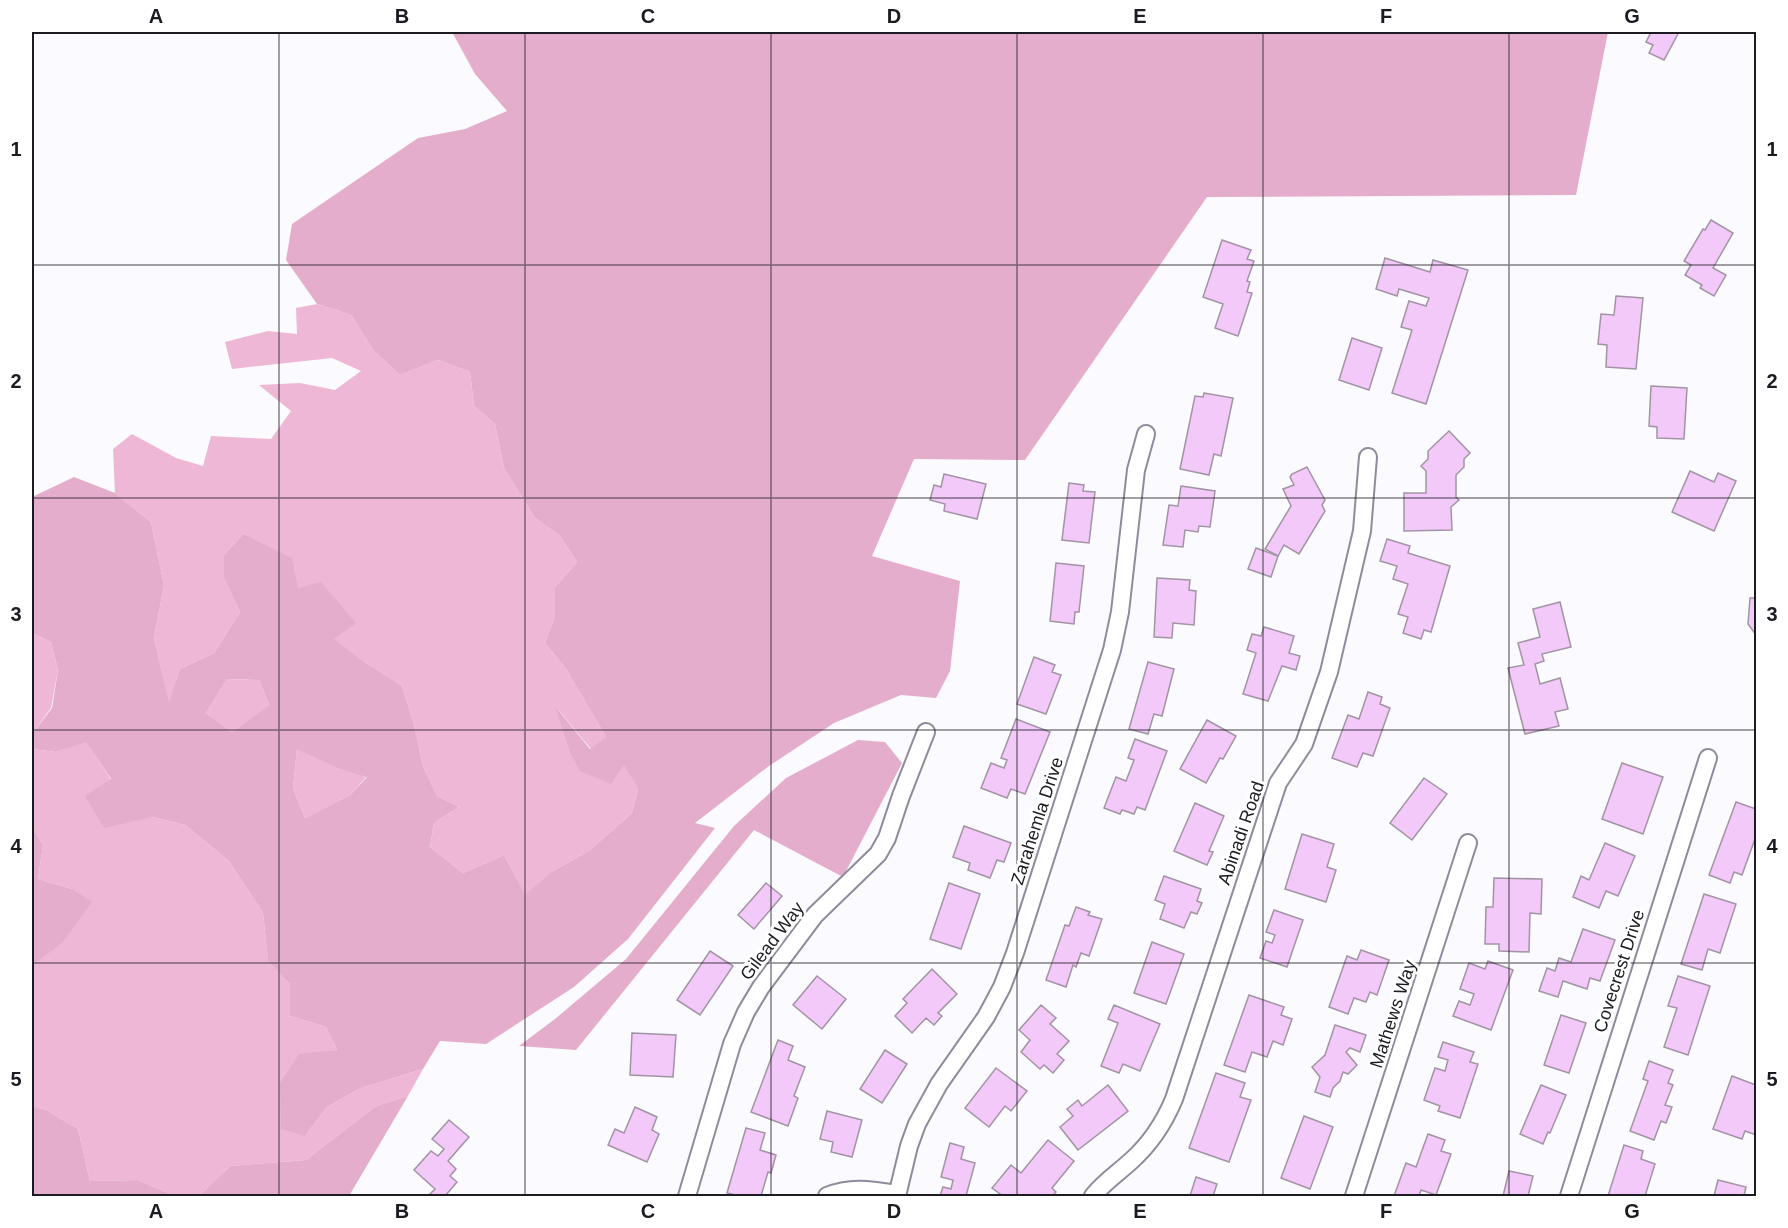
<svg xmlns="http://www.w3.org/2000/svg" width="1788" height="1228" font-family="Helvetica,sans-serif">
<rect width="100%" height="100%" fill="#fbfafe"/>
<g fill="#eeb7d5">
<polygon points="317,304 351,315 374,351 400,375 438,360 470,372 474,406 495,424 504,468 535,518 560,536 577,562 555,587 555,616 545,643 566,669 606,737 591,749 556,707 569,751 624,764 638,789 632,813 589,851 551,872 525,896 504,855 463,873 430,847 434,823 459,807 437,796 423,766 414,724 402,686 362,660 333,639 298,588 243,534 224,555 224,579 240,612 214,653 180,669 169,702 154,638 164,585 151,522 115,493 113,449 132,434 176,458 203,466 211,436 271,439 291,411 259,385 300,383 335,390 361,371 332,358 232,369 225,342 268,331 297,334 296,308"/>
<polygon points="32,633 51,642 58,670 51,708 32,734"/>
<polygon points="227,679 259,680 269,705 232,734 206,713"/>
<polygon points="86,741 111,780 152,817 185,825 229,861 263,913 268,960 290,984 290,1016 326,1027 337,1050 305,1136 327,1107 361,1088 423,1069 408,1096 376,1106 306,1160 230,1166 199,1196 175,1196 138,1180 90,1181 78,1129 46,1110 32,1106 32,966 62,942 72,889 38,879 43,845 32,827 32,749 56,752"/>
<polygon points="297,748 339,769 367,776 350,795 305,818 293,788"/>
</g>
<g fill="#e5adcc" fill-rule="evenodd">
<path d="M452,32h1156l-32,163 -369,2 -182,263 -111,-1 -42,97 88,25 -10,90 -14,27 -35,-3 -67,28 -65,43 -74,57 20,5 -87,111 -54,48 -88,57 -46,-3 -17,28 -62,19 -34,19 -22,29 -24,-7 -1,-46 19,-29 38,-4 -11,-23 -36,-11v-32l-22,-23 -5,-48 -34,-52 -44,-36 -33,-8 -48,11 -19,-32 26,-17 -25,-37 -30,10 -24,-3v-15l20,-26 6,-38 -7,-28 -19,-9v-136l42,-20 41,16 36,29 13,63 -10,53 15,63 11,-32 34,-16 26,-41 -16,-33v-24l19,-21 49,24 6,30 23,-6 35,41 -22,16 28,21 40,26 12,38 9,42 14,30 22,11 -25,16 -4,24 33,26 41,-18 21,40 26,-23 38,-21 43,-38 6,-24 -14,-24 -13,19 -31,-13 -11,-20 -14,-45 35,43 16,-12 -40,-68 -21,-26 10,-27v-29l22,-25 -17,-26 -25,-18 -31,-50 -9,-44 -21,-18 -4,-34 -32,-12 -38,15 -26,-24 -23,-36 -34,-11 -31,-44 6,-36 126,-86 47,-9 42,-18 -32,-37zM227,679l32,1 10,25 -37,28 -26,-20zM297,749l42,20 28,8 -17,18 -45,23 -12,-30z"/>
<polygon points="858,740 885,742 902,763 843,877 754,830 576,1050 519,1046 555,1019 626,959 734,826 786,778"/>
<polygon points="32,827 43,845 38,879 72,889 92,902 62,943 32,966"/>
<polygon points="408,1096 349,1196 199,1196 230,1166 306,1160 376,1106"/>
<polygon points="32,1106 46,1110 78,1129 90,1181 138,1180 175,1196 32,1196"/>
</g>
<g fill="#f2c9f8" stroke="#a294a4" stroke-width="1.5">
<polygon points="1651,32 1679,32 1664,60 1649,53 1653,45 1646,42"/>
<polygon points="1711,220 1733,233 1713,268 1726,275 1714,296 1700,288 1702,285 1685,275 1691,265 1684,261 1703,229 1705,230"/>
<polygon points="1222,240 1251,250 1247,259 1254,261 1247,281 1250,282 1247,292 1252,293 1238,336 1215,328 1223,304 1203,297"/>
<polygon points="1385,258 1430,272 1433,260 1468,270 1426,404 1392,393 1412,330 1401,327 1409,301 1426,306 1429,298 1399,289 1397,296 1376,289"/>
<polygon points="1616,296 1643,298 1636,369 1606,367 1607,345 1598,344 1601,314 1614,315"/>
<polygon points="1352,338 1382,348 1369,390 1339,380"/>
<polygon points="1651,386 1687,388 1684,439 1657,438 1657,427 1649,426"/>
<polygon points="1204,393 1233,398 1221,456 1214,454 1209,475 1180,469 1195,396 1203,397"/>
<polygon points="1449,431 1470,453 1464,459 1464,467 1456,475 1456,497 1459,500 1451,507 1452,530 1404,531 1404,493 1426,493 1426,471 1421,466 1428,459 1428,451"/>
<polygon points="1307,467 1325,500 1322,505 1325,511 1299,554 1284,545 1278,556 1265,549 1291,506 1283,489 1294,485 1290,477 1292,474"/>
<polygon points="1690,471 1714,482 1718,473 1736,481 1714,531 1672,512"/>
<polygon points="944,474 986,484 977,519 944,511 945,504 930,500 934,485 941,487"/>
<polygon points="1069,483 1084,485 1083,491 1095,492 1089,543 1062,540"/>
<polygon points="1181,486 1215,491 1210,527 1199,526 1198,532 1185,530 1183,547 1163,545 1169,505 1178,506"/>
<polygon points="1387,539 1410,546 1408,553 1450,566 1431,632 1424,630 1421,639 1403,633 1408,617 1398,614 1408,584 1393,579 1397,566 1380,561"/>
<polygon points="1256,548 1278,556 1271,577 1248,569"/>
<polygon points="1056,563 1084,566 1079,612 1075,612 1074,624 1050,621"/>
<polygon points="1157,578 1190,580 1189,590 1196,591 1194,625 1173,623 1172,638 1154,637"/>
<polygon points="1750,598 1756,598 1756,635 1748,624"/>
<polygon points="1560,602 1571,647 1542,654 1544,661 1535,664 1540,684 1560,678 1568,709 1555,712 1559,726 1525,734 1508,668 1524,665 1518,643 1540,637 1533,609"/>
<polygon points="1264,627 1294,636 1289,653 1300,656 1296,670 1282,666 1268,701 1243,694 1256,653 1247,650 1252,634 1261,636"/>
<polygon points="1034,657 1055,665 1052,672 1061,675 1046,714 1017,704"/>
<polygon points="1148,662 1174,669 1162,716 1154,714 1148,734 1129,729"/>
<polygon points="1368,692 1382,697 1380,704 1390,708 1373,756 1363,753 1357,767 1332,758 1348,715 1359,719"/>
<polygon points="1016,719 1050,732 1025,794 1011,789 1007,798 981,788 991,763 1004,768 1007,760 1001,758"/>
<polygon points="1207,720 1236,736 1223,759 1220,758 1206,783 1180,769"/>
<polygon points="1135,739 1167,751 1145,810 1137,807 1134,814 1122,810 1120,814 1104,808 1116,777 1126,781 1134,760 1128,758"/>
<polygon points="1622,763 1663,777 1643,834 1602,819"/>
<polygon points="1424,778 1447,794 1412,840 1390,823"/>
<polygon points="1736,802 1756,809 1756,836 1742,875 1734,872 1730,883 1709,875"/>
<polygon points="1195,803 1224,816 1209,851 1213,852 1207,865 1174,851"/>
<polygon points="964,826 1011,843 1004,862 997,860 990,878 968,870 970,863 953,857"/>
<polygon points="1302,834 1334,844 1327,867 1336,870 1326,902 1285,889"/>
<polygon points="1605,843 1635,856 1618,896 1606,891 1599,908 1573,897 1581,876 1589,880"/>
<polygon points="1164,876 1201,889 1197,901 1202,903 1197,914 1191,912 1184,928 1160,919 1165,904 1155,900"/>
<polygon points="1494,878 1542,879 1541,914 1530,913 1529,952 1499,951 1499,944 1485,944 1486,907 1493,907"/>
<polygon points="766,883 782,896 754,929 738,915"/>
<polygon points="949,883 980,894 961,949 930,939"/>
<polygon points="1704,894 1736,904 1720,953 1708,949 1702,970 1681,964"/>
<polygon points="1076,907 1090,912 1088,915 1102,919 1089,956 1081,953 1076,967 1073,965 1066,987 1046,980 1065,925 1069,926"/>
<polygon points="1274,910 1303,920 1287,967 1260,958 1266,941 1272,943 1275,935 1266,932"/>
<polygon points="1583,929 1615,940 1600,981 1590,978 1587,989 1563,981 1558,997 1539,991 1547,968 1555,971 1559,958 1571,962"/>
<polygon points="1152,942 1184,954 1166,1004 1134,993"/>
<polygon points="1361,950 1389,960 1377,995 1370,992 1366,1002 1354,998 1348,1014 1329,1007 1347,956 1357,960"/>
<polygon points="710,951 733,966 700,1015 677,1000"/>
<polygon points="1488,961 1513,970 1491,1030 1453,1016 1459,1001 1470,1005 1474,994 1460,989 1469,963 1485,969"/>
<polygon points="932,969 957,994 938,1013 942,1016 934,1025 926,1018 912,1033 895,1016 907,1003 903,999"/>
<polygon points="817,976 846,999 822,1029 793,1005"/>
<polygon points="1678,976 1710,986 1688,1055 1664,1047 1677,1008 1668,1006"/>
<polygon points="1249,995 1284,1007 1281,1015 1292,1019 1283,1045 1273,1041 1267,1057 1252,1052 1245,1072 1224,1065"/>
<polygon points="1041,1005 1056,1018 1050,1024 1069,1041 1057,1054 1064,1060 1053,1073 1044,1065 1040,1069 1021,1052 1030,1040 1019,1030"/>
<polygon points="1114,1005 1160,1024 1140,1071 1123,1064 1119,1073 1101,1066 1118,1023 1108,1019"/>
<polygon points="1561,1015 1586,1023 1569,1073 1544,1065"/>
<polygon points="1335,1025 1366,1035 1360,1052 1350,1048 1346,1052 1357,1065 1348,1074 1343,1072 1340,1081 1333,1088 1330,1097 1315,1092 1320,1077 1312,1067 1325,1055"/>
<polygon points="632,1033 676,1035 673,1077 630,1075"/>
<polygon points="778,1040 793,1046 788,1060 805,1067 794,1096 798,1098 788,1126 751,1112"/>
<polygon points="1443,1042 1474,1052 1470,1062 1478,1064 1460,1118 1438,1111 1440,1106 1424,1100 1435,1068 1445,1071 1448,1060 1438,1057"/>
<polygon points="885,1050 907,1064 882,1103 860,1089"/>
<polygon points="1649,1061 1673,1070 1668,1083 1673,1085 1665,1105 1672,1107 1666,1123 1661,1121 1654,1140 1630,1131 1648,1081 1643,1079"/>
<polygon points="996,1068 1027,1091 1011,1111 1005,1106 989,1127 965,1108"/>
<polygon points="1216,1073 1245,1083 1240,1097 1251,1100 1229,1162 1189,1148"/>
<polygon points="1732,1076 1756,1085 1756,1135 1745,1131 1742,1139 1713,1129"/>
<polygon points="1108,1085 1128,1111 1078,1150 1060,1127 1073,1116 1067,1109 1078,1100 1082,1106"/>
<polygon points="1541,1085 1566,1095 1550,1133 1548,1132 1543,1144 1520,1134"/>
<polygon points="635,1107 657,1117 652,1130 659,1134 647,1162 608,1145 615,1129 624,1133"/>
<polygon points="827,1111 862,1120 852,1157 831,1152 833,1142 820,1139"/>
<polygon points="1304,1116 1333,1127 1310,1189 1281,1178"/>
<polygon points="449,1120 469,1137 448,1161 456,1169 450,1176 457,1182 445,1196 428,1196 435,1189 414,1170 431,1151 438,1156 444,1149 432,1139"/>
<polygon points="746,1128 765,1133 760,1150 776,1155 771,1173 768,1172 761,1196 740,1196 727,1193"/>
<polygon points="1428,1134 1445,1140 1441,1151 1451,1154 1436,1195 1421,1190 1419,1196 1394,1196 1406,1163 1416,1167"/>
<polygon points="1048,1140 1074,1161 1052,1188 1056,1192 1052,1196 1003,1196 992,1188 1011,1165 1021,1173"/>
<polygon points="950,1143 964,1147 961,1159 975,1163 966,1196 940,1196 943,1187 951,1189 953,1180 941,1177"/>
<polygon points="1624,1145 1643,1151 1641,1159 1655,1164 1645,1196 1608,1196"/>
<polygon points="1509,1171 1533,1176 1528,1196 1503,1196"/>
<polygon points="1196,1177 1217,1184 1213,1196 1190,1196"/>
<polygon points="1718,1180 1746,1187 1744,1196 1714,1196"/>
</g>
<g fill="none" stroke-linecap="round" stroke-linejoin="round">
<g stroke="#908a9d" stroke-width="20">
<g id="street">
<polyline points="687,1196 732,1044 746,1012 761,987 815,915 878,854 887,838 901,796 926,732"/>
<path d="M827,1196c24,-10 45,-6 70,-2"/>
<polyline points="897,1196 909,1146 917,1124 939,1084 986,1017 1002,987 1015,953 1112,650 1120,612 1136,470 1146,434"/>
<path d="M1093,1196c11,-14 25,-23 38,-35 19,-17 33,-38 43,-62l104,-316 26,-39 25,-72 33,-141 6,-74"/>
<polyline points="1354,1196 1468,843"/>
<polyline points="1569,1196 1708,758"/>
</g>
</g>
<use href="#street" stroke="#fff" stroke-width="16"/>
</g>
<path fill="none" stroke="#1d1b22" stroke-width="1.5" stroke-opacity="0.55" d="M279,32v1164M525,32v1164M771,32v1164M1017,32v1164M1263,32v1164M1509,32v1164M32,265h1724M32,498h1724M32,730h1724M32,963h1724"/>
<g text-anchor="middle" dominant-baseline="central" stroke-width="6" stroke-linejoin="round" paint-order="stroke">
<g font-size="18" fill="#1d1b22" stroke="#fff">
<text transform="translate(1037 821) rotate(-72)">Zarahemla Drive</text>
<text transform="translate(1241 833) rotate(-71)">Abinadi Road</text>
<text transform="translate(772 941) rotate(-53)">Gilead Way</text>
<text transform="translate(1619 971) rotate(-72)">Covecrest Drive</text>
<text transform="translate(1393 1014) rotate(-72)">Mathews Way</text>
</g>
</g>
<rect width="1788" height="1228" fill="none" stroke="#ffffff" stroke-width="66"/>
<rect x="33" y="33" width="1722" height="1162" fill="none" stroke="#1d1b22" stroke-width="2"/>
<g font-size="20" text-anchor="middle" font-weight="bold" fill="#1d1b22">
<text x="156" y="23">A</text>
<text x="402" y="23">B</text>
<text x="648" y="23">C</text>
<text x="894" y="23">D</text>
<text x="1140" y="23">E</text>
<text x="1386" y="23">F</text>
<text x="1632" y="23">G</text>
<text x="16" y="156">1</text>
<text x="1772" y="156">1</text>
<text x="16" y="388">2</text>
<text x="1772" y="388">2</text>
<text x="16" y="621">3</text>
<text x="1772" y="621">3</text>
<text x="16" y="853">4</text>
<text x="1772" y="853">4</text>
<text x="16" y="1086">5</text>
<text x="1772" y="1086">5</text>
<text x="156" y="1218">A</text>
<text x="402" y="1218">B</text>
<text x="648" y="1218">C</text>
<text x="894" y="1218">D</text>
<text x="1140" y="1218">E</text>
<text x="1386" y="1218">F</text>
<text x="1632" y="1218">G</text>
</g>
</svg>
